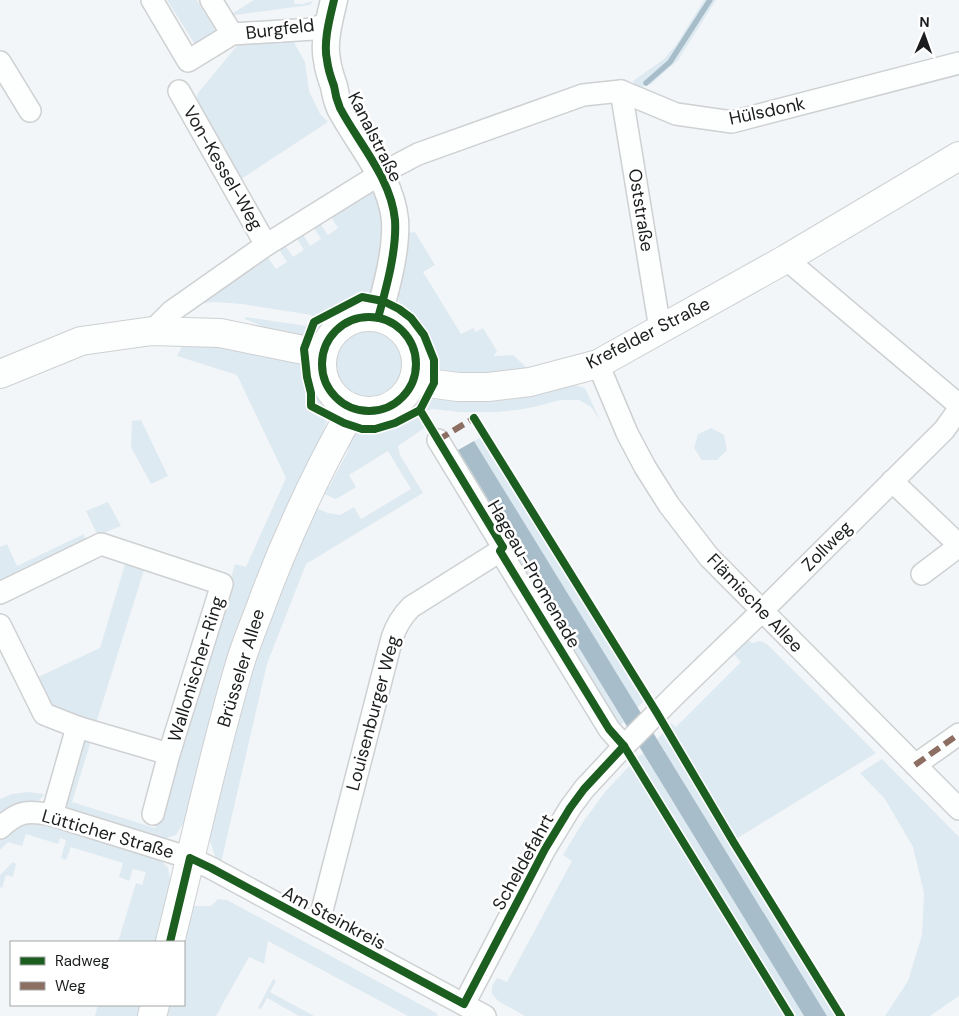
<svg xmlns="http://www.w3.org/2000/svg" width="959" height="1016" font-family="'DM Sans',sans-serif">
<rect width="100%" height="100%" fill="#f3f6f8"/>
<g fill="#deeaf1">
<polygon points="167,0 197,0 218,35 196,46"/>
<polygon points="254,0 294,0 294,4 303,4 313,1 310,5 228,16"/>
<polygon points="704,0 716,0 678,60 651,84 637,89 633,81 664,59 676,45"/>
<polygon points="291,37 305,62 309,91 320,114 328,122 238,181 193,109 198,93 240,42"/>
<polygon points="374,186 382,203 386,232 372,289 366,303 357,312 343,319 327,331 315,335 306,335 312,315 242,304 214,302 194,304 267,256 276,269 287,262 278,248 284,244 293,257 304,250 296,237 302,233 310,246 321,239 313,226 319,222 328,235 338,228 330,215"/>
<path d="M415,232l20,33 -12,7 38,62 12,-6 3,4 7,-4 14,23 -3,5 19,-1 15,14c-24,4 -78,13 -98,-3 -8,-6 -9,-18 -14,-27 -4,-7 -12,-14 -15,-22 -7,-19 2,-62 5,-84z"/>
<path d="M246,317l61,9 -2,8c-20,1 -42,-7 -60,-15z"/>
<circle cx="369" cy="365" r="35"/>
<polygon points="185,340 299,361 311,367 327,402 327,420 319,445 212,714 184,822 176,835 163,839 62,812 81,738 92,738 72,802 155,828 235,564 246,567 286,478 237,375 177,356"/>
<polygon points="575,385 585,388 600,420 591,407 579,400 560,400 538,406 517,410 496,412 460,412 433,409 425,411 419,415 426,427 398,446 400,455 423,493 306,564 267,664 221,863 215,856 210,841 212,814 236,710 311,506 328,513 340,515 354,507 361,519 411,489 388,451 349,475 356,487 338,498 335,499 318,491 321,484 329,487 349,449 343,445 357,426 367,420 386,416 399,410 406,404 416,399 432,398 469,401 514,399"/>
<polygon points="141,420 168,476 151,484 131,447 132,421"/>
<polygon points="711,428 724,435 727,450 717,460 702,460 694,448 698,434"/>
<polygon points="483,436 644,701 637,708 474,441"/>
<polygon points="458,450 624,722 617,728 450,455"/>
<polygon points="108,502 121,526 101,534 96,532 86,511"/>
<polygon points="84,534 85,539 84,543 0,583 0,547 7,544 17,566"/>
<polygon points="126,561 145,567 96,723 48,708 34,679 100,648"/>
<polygon points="744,636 752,643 760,641 767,644 876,753 736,839 667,728 671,723 676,727 741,662 730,650"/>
<polygon points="664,732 837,1016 827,1016 657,739"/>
<polygon points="643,753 804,1016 793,1016 636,759"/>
<polygon points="882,759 959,837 959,996 930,1016 885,1016 908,981 922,935 924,893 913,847 885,799 860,773"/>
<polygon points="632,763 786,1016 525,1016 498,1001 492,994 492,986 497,978 507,982 572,861 563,855 583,822 605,792"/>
<polygon points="28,792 44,794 37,804 0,817 0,799 12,794"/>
<polygon points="39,820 159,858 168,868 171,885 156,942 118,942 136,883 142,885 146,872 133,869 129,881 119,877 123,863 71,847 66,860 61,858 66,840 60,838 58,844 26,834 22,846 8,842 0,850 0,838 12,826"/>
<polygon points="13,862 16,864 13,877 6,875 2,888 0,887 0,875"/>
<polygon points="218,899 227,900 438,1014 437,1016 408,1016 268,941 264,964 249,957 216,1016 164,1016 167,1005 184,1005 184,942 193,906 211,906"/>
<polygon points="273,979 276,981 270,992 314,1016 299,1016 267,998 261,1009 258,1008"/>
<polygon points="98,1005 140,1005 137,1016 95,1016"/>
</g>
<polygon fill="#a8bdca" points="474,441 827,1016 804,1016 458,450"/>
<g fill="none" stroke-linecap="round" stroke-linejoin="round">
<polyline stroke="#a8bdca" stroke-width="5.5" points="646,83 670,62 710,0"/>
<g stroke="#ced0d2" stroke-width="24">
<g id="minor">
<polyline points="152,0 188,61 232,34 314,29 329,21"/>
<polyline points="211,0 232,34"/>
<polyline points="0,62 30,111"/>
<polyline points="179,91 266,245"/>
<polyline points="621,91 660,329"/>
<polyline points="786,259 959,405"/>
<polyline points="152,331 172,311 266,245 380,174 418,154 583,95 621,91 676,114 732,122 959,63"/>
<polyline points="598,364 627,433 645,467 669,505 709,557 959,809"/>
<polyline points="438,440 503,547 500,551 609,729 624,746"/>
<polyline points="892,481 959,545"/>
<polyline points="922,574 959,546"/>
<polyline points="0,593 101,544 222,584 169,754 153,814"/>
<polyline points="0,625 44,714 77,727 52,815"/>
<polyline points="77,727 169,754"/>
<polyline points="915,765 959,734"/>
<path d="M0,828c18,-17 28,-18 52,-13l138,43 21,10 274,148"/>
<path d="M318,926l74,-288c4,-12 9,-21 19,-31l89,-56"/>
<polyline points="464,1004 545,849 570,808 584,789 624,746 679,691 762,611 944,430 959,409"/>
</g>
</g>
<g stroke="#ced0d2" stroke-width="29">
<path id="tertiary" d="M334,0c-4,17 -11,42 -7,60 1,9 4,18 7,26 1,7 3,15 6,22 19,36 51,70 55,112 2,30 -9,69 -17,98"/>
</g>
<g stroke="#ced0d2" stroke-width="30">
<g id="secondary">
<circle cx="369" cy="364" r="47"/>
<polyline points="0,374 81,341 152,331 220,333 323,354"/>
<polyline points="413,381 458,387 488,387 530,382 598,364 786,259 959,156"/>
<path d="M170,942c23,-91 42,-184 69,-275 5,-18 12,-35 19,-53 26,-72 57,-139 95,-206"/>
<polyline points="152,1016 155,1005"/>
</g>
</g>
<use href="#minor" stroke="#fdfefe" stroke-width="21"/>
<use href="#tertiary" stroke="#fdfefe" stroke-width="26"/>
<use href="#secondary" stroke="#fdfefe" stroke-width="28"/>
<g stroke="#8d6e63" stroke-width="6" stroke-dasharray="12 6" stroke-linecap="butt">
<polyline points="438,440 474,418 475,420"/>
<polyline points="915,765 959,734"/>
</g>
<g stroke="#fff" stroke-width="11">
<g id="cycleway">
<path d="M334,0c-4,17 -11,42 -7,60 1,9 4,18 7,26 1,7 3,15 6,22 19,36 51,70 55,112 2,30 -9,69 -17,98"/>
<polygon points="362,297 383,301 399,309 411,318 424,335 434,360 434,383 420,410 395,423 375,429 362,429 344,423 311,406 311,393 307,377 304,349 314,322"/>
<circle cx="369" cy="364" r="47"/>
<polyline points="420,410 503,547 500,551 609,729 624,746 790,1016"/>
<polyline points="474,418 657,713 734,843 841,1016"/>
<polyline points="170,942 190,858 211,868 464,1004 545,849 570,808 584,789 624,746"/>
</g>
</g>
<use href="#cycleway" stroke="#1b5e20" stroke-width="8"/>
</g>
<g text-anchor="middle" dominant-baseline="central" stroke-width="5" stroke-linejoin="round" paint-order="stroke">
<g font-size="18" fill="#1b1d1e" stroke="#fff">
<text transform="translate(280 29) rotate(-7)">Burgfeld</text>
<text transform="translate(767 111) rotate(-12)">Hülsdonk</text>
<text transform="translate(375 137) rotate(63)">Kanalstraße</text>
<text transform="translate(223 168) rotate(60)">Von-Kessel-Weg</text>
<text transform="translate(641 210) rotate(81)">Oststraße</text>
<text transform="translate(648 333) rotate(-27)">Krefelder Straße</text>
<text transform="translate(827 546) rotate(-45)">Zollweg</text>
<text transform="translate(534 574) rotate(60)">Hageau-Promenade</text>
<text transform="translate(755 603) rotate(46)">Flämische Allee</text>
<text transform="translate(241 668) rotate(-73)">Brüsseler Allee</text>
<text transform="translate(196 669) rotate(-73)">Wallonischer-Ring</text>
<text transform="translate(373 713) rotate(-75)">Louisenburger Weg</text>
<text transform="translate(108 834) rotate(16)">Lütticher Straße</text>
<text transform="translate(523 862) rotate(-61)">Scheldefahrt</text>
<text transform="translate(334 918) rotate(28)">Am Steinkreis</text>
</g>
</g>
<rect x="10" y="941" width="175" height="65" fill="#ffffff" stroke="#a4a5a5"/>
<rect x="20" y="957" width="25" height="8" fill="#1b5e20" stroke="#a4a5a5"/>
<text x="55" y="966" font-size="15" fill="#1b1d1e">Radweg</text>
<rect x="20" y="982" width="25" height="8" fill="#8d6e63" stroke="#a4a5a5"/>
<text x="55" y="991" font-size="15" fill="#1b1d1e">Weg</text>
<g transform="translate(924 35) rotate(2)" stroke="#ffffff" stroke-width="4" paint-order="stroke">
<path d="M0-4L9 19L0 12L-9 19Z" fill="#1b1d1e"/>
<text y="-8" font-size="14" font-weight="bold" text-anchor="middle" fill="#1b1d1e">N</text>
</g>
</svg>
